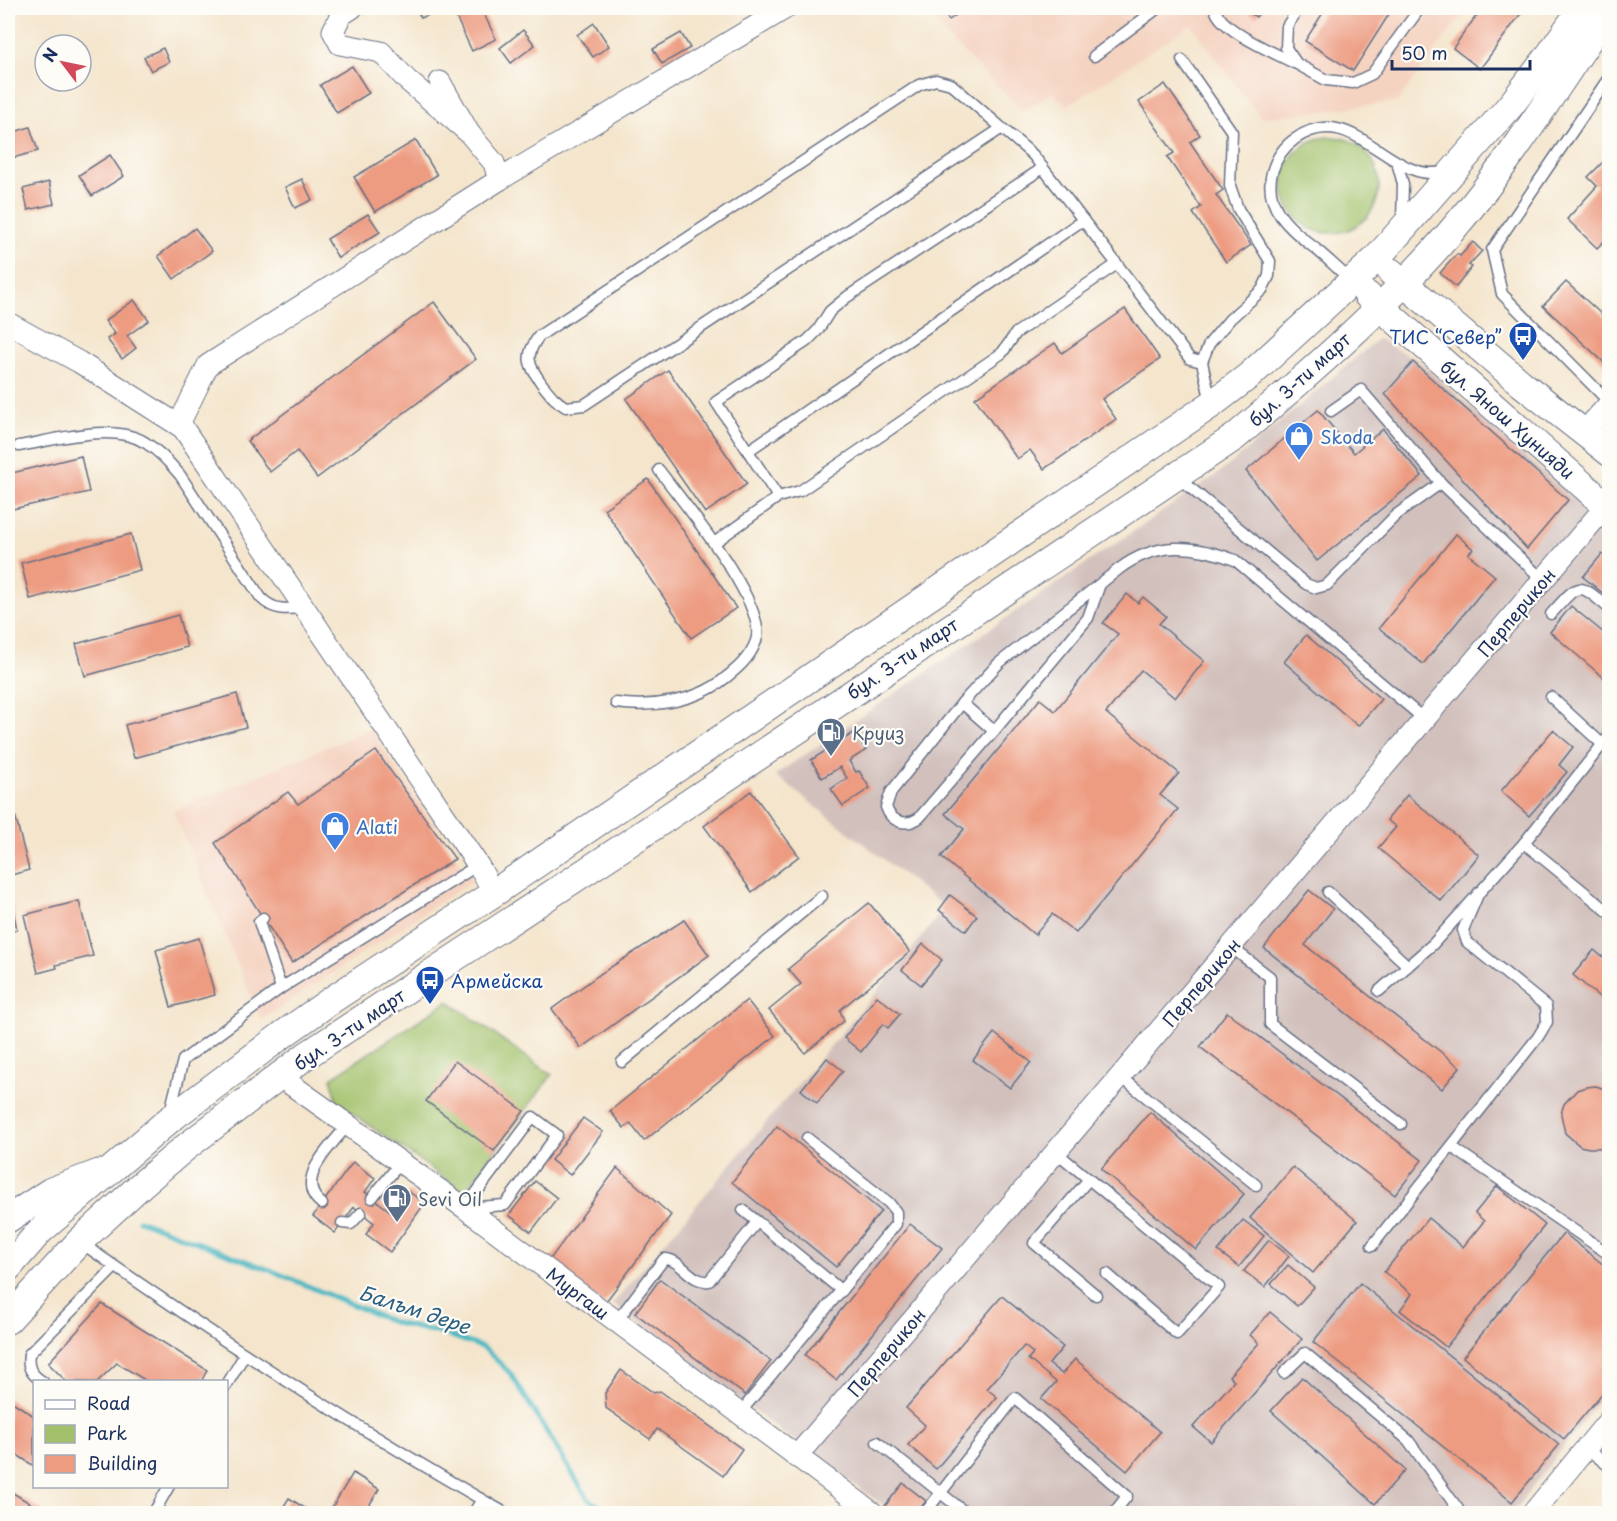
<svg xmlns="http://www.w3.org/2000/svg" width="1617" height="1521" font-family="'Playpen Sans',sans-serif">
<rect width="100%" height="100%" fill="#fdfcf7"/>
<filter id="ink" filterUnits="userSpaceOnUse"><feTurbulence type="fractalNoise" baseFrequency=".0167" numOctaves="2"/><feDisplacementMap in="SourceGraphic" scale="12" xChannelSelector="R" yChannelSelector="G"/><feConvolveMatrix kernelMatrix="1 2 1 2 8 2 1 2 1" color-interpolation-filters="sRGB"/></filter>
<filter id="wash" filterUnits="userSpaceOnUse"><feTurbulence type="fractalNoise" baseFrequency=".008" numOctaves="4" result="noise"/><feDisplacementMap in="SourceGraphic" scale="24" xChannelSelector="R" yChannelSelector="G"/><feGaussianBlur stdDeviation="1.35" result="paint"/><feColorMatrix in="noise" values="0 0 0 0 0 0 0 0 0 0 0 0 0 0 0 0 0 1.4 0 .05"/><feComposite in="paint" operator="in"/></filter>
<g filter="url(#wash)">
<rect width="100%" height="100%" fill="#f4e5cc"/>
<g fill="#f5d3c1">
<polygon points="926,8 1467,8 1397,102 1261,118 1191,25 1067,106 1052,93 1022,111 943,32"/>
<polygon points="370,729 472,881 261,1020 173,811"/>
</g>
<polygon fill="#d1c0bc" points="1378,339 1417,360 1609,530 1609,1388 1512,1513 894,1513 787,1436 613,1304 910,952 945,907 775,775 1222,471"/>
<g fill="#a2c16a" stroke="#5e7864" stroke-width="1.5">
<circle cx="1331" cy="185" r="48"/>
<polygon points="448,1001 552,1075 464,1192 338,1103 331,1078"/>
</g>
<g fill="none" stroke-linecap="round" stroke-linejoin="round">
<polyline stroke="#49b7c3" stroke-width="5" points="139,1220 275,1272 395,1323 445,1334 484,1348 511,1374 588,1499 612,1514"/>
</g>
<g id="blocks">
<g fill="#ed9b81">
<polygon points="416,8 445,8 421,18"/>
<polygon points="471,8 481,8 496,39 472,51 455,15"/>
<polygon points="939,8 966,8 949,20"/>
<polygon points="1242,8 1263,8 1256,17"/>
<polygon points="1326,8 1393,8 1353,71 1305,41"/>
<polygon points="1482,8 1525,8 1480,69 1453,48"/>
<polygon points="594,23 609,46 593,57 577,35"/>
<polygon points="523,30 535,45 511,63 500,48"/>
<polygon points="681,33 690,48 662,64 653,49"/>
<polygon points="163,48 169,62 151,71 144,57"/>
<polygon points="352,66 369,93 337,113 320,85"/>
<polygon points="1165,84 1200,135 1190,142 1223,190 1216,195 1251,245 1226,262 1193,213 1201,207 1167,157 1174,153 1139,102"/>
<polygon points="30,127 38,151 9,159 8,134"/>
<polygon points="416,140 437,175 375,212 354,177"/>
<polygon points="110,155 124,176 92,196 79,175"/>
<polygon points="1610,155 1610,235 1597,248 1567,219 1597,186 1588,177"/>
<polygon points="302,179 312,200 295,208 285,187"/>
<polygon points="49,182 54,204 28,210 23,189"/>
<polygon points="368,214 380,232 338,258 327,239"/>
<polygon points="195,228 212,251 174,279 158,256"/>
<polygon points="1473,242 1482,251 1469,265 1472,267 1456,287 1440,273 1457,254 1460,256"/>
<polygon points="1566,282 1610,322 1610,368 1543,306"/>
<polygon points="134,300 149,320 127,336 136,348 122,359 107,339 115,334 105,321"/>
<polygon points="434,302 476,359 317,478 297,451 270,472 247,441"/>
<polygon points="1125,309 1160,359 1102,399 1116,419 1044,469 1030,450 1017,459 975,398 1055,343 1062,353"/>
<polygon points="1413,362 1568,500 1527,549 1385,394"/>
<polygon points="668,370 747,484 705,513 626,399"/>
<polygon points="1318,410 1354,453 1383,429 1422,476 1317,561 1246,471"/>
<polygon points="81,456 89,492 8,510 8,474"/>
<polygon points="648,479 736,608 691,638 604,509"/>
<polygon points="131,534 140,570 30,599 21,563"/>
<polygon points="1456,534 1473,549 1468,554 1495,576 1423,664 1379,628"/>
<polygon points="1602,554 1610,560 1610,599 1583,577"/>
<polygon points="1127,594 1138,603 1143,597 1166,616 1159,624 1204,661 1175,698 1141,670 1106,713 1179,773 1160,795 1178,809 1076,933 1052,914 1035,935 941,857 964,829 945,814 1040,699 1055,711 1118,634 1103,623"/>
<polygon points="1571,606 1610,638 1610,670 1604,678 1550,632"/>
<polygon points="178,615 187,647 85,676 76,644"/>
<polygon points="1306,635 1381,699 1358,726 1284,662"/>
<polygon points="237,694 246,727 134,758 125,725"/>
<polygon points="1553,730 1573,747 1559,765 1567,772 1529,816 1501,791"/>
<polygon points="855,732 866,750 849,761 856,772 859,771 870,788 843,806 831,789 847,778 840,767 822,778 811,760"/>
<polygon points="376,751 455,859 292,963 215,843 288,792 298,804"/>
<polygon points="751,791 799,856 752,892 704,826"/>
<polygon points="1407,795 1479,855 1441,901 1378,848 1396,827 1387,820"/>
<polygon points="15,815 29,870 8,876 8,817"/>
<polygon points="9,889 17,930 8,932 8,890"/>
<polygon points="1309,890 1333,909 1305,945 1460,1067 1442,1089 1264,948"/>
<polygon points="950,895 977,916 966,931 939,910"/>
<polygon points="79,901 93,956 56,965 57,968 38,973 24,915"/>
<polygon points="869,903 910,952 840,1010 844,1021 805,1053 769,1010 801,984 788,969"/>
<polygon points="684,920 709,955 581,1048 552,1009 600,974"/>
<polygon points="199,938 215,995 171,1007 156,950"/>
<polygon points="923,944 942,960 921,985 902,970"/>
<polygon points="1594,950 1610,963 1610,1006 1573,975"/>
<polygon points="877,996 900,1014 888,1028 883,1024 861,1052 844,1038"/>
<polygon points="747,1000 775,1036 644,1141 630,1123 624,1128 610,1111"/>
<polygon points="1227,1012 1422,1160 1395,1195 1200,1047"/>
<polygon points="994,1033 1031,1062 1010,1088 973,1060"/>
<polygon points="827,1058 843,1071 817,1103 801,1090"/>
<polygon points="455,1061 524,1111 494,1151 426,1101"/>
<polygon points="1596,1086 1610,1091 1610,1143 1599,1148 1589,1148 1580,1146 1565,1133 1561,1114 1564,1104 1577,1090 1586,1087"/>
<polygon points="1150,1112 1244,1194 1196,1250 1101,1169"/>
<polygon points="583,1118 603,1132 570,1175 551,1160"/>
<polygon points="777,1126 881,1211 836,1267 732,1182"/>
<polygon points="353,1162 375,1178 365,1192 394,1214 409,1192 425,1203 390,1252 366,1234 374,1223 354,1207 335,1233 313,1216"/>
<polygon points="1293,1167 1357,1221 1313,1273 1250,1218"/>
<polygon points="617,1168 671,1215 604,1304 548,1262"/>
<polygon points="535,1181 557,1198 531,1232 509,1215"/>
<polygon points="1497,1186 1545,1225 1446,1347 1400,1310 1412,1294 1384,1272 1428,1218 1463,1247 1484,1221 1475,1213"/>
<polygon points="1243,1220 1264,1236 1239,1267 1218,1251"/>
<polygon points="910,1224 942,1248 836,1380 805,1355"/>
<polygon points="1564,1233 1610,1270 1610,1384 1564,1439 1463,1357"/>
<polygon points="1269,1240 1289,1256 1265,1287 1244,1271"/>
<polygon points="1288,1265 1314,1287 1297,1306 1271,1284"/>
<polygon points="660,1279 771,1361 745,1395 635,1313"/>
<polygon points="1360,1283 1559,1445 1512,1502 1313,1342"/>
<polygon points="1002,1296 1063,1347 1049,1364 1062,1374 1075,1359 1160,1432 1127,1471 1041,1399 1056,1382 1028,1359 1033,1353 1024,1346 987,1389 997,1397 936,1469 908,1445 925,1425 906,1408"/>
<polygon points="102,1304 207,1370 201,1382 148,1382 117,1363 97,1382 67,1382 48,1363"/>
<polygon points="1270,1312 1302,1339 1211,1442 1193,1427 1234,1381 1229,1376 1259,1343 1250,1335"/>
<polygon points="621,1370 654,1393 660,1391 742,1449 723,1476 657,1429 650,1439 606,1408 605,1393"/>
<polygon points="1302,1377 1405,1470 1375,1504 1271,1411"/>
<polygon points="8,1399 34,1416 34,1466 8,1449"/>
<polygon points="353,1473 379,1489 364,1514 328,1514"/>
<polygon points="903,1483 926,1501 916,1514 894,1514 885,1506"/>
<polygon points="8,1490 48,1514 8,1514"/>
<polygon points="289,1498 314,1514 279,1514"/>
</g>
</g>
</g>
<g filter="url(#ink)">
<use href="#blocks" fill-opacity="0" stroke="#676f84" stroke-width="1.5"/>
<g fill="none" stroke-linecap="round" stroke-linejoin="round">
<g stroke="#676f84" stroke-width="13">
<g id="service">
<path d="M1215,8c4,22 58,44 79,55"/>
<polyline points="1299,8 1287,26 1286,48 1297,64 1326,80 1353,83 1372,74 1420,8"/>
<polyline points="1094,56 1158,8"/>
<polyline points="1182,60 1232,132 1230,186 1238,209 1270,261 1269,276 1262,290 1230,319 1209,344 1202,362 1211,403"/>
<polyline points="1610,76 1492,250 1502,294 1610,403"/>
<path d="M1002,128l-418,277 -18,2c-11,-6 -16,-13 -24,-23 -14,-19 -18,-28 -3,-48l380,-251 17,-5 15,4 82,71 157,204 12,3"/>
<polyline points="1397,162 1403,184 1402,221"/>
<polyline points="1043,168 847,297 830,311 818,330 807,341 716,402 778,497 800,491 1002,353 1016,333 1117,264"/>
<path d="M1352,281c-12,-10 -23,-21 -35,-31 -25,-20 -54,-41 -45,-78 4,-13 11,-25 23,-33 59,-42 96,49 151,32"/>
<polyline points="1331,411 1361,390 1441,483 1543,580"/>
<path d="M19,446c36,-6 95,-24 127,-3 13,8 24,20 34,32l81,123c13,13 26,12 43,9"/>
<polyline points="748,451 1083,220"/>
<polyline points="1176,476 1306,584 1316,588 1327,585 1396,515 1441,483"/>
<polyline points="714,543 778,497"/>
<path d="M1100,584l-12,34 -94,113 -75,87c-13,9 -28,4 -33,-11l5,-15 71,-89 37,-40 120,-94c37,-28 74,-25 116,-9l189,159"/>
<path d="M1551,614c29,-32 26,-33 59,-5"/>
<polyline points="1551,697 1602,744"/>
<path d="M616,703c35,5 80,-1 108,-24 13,-10 26,-21 32,-38 13,-36 -74,-140 -97,-171"/>
<polyline points="962,703 994,731"/>
<polyline points="1524,843 1610,913"/>
<polyline points="1328,892 1408,966"/>
<polyline points="263,918 259,922 281,988"/>
<polyline points="1231,947 1270,977 1270,1024 1401,1124"/>
<polyline points="1379,991 1433,944 1524,843 1610,735"/>
<polyline points="622,1062 822,896"/>
<polyline points="1120,1076 1256,1185"/>
<polyline points="170,1112 183,1060 281,988 478,865"/>
<polygon points="533,1117 557,1135 505,1205 465,1208"/>
<polyline points="1452,1147 1610,1255"/>
<polyline points="1056,1152 1219,1287 1177,1334 1107,1274"/>
<polyline points="1089,1179 1034,1243 1096,1295"/>
<polyline points="372,1198 400,1163"/>
<path d="M322,1204c-30,-23 9,-58 25,-78"/>
<polyline points="743,1210 842,1291"/>
<polyline points="342,1223 351,1224 361,1213"/>
<path d="M80,1242c138,97 280,189 427,272"/>
<polyline points="1372,1246 1538,1037 1547,1022 1546,1006 1467,942 1463,930 1479,892"/>
<path d="M616,1322l48,-63c17,-1 27,25 45,22l48,-59"/>
<polyline points="1284,1373 1305,1353 1408,1440 1458,1509 1458,1514"/>
<path d="M43,1382c-12,-8 -16,-14 -14,-28l86,-87"/>
<polyline points="226,1386 245,1354"/>
<polyline points="739,1414 896,1224 896,1212 889,1203 807,1138"/>
<polyline points="877,1442 967,1514"/>
<polyline points="1586,1448 1610,1467"/>
<polyline points="153,1514 169,1486"/>
<polyline points="473,1514 482,1499"/>
<polyline points="924,1514 1015,1398 1127,1496 1113,1514"/>
</g>
</g>
<g stroke="#676f84" stroke-width="23">
<g id="minor">
<polyline points="352,8 341,15 333,31 340,44 381,52 407,80 469,133"/>
<polyline points="440,82 469,133 494,163 499,180"/>
<polyline points="8,323 79,362 183,428 478,865 494,893"/>
<polyline points="183,428 181,420 208,365 499,180 786,8"/>
<polyline points="1584,432 1610,403"/>
<polyline points="279,1076 465,1208 874,1514"/>
<polyline points="796,1457 1606,506"/>
<polyline points="1532,1514 1610,1419"/>
</g>
</g>
<g stroke="#676f84" stroke-width="29">
<g id="tertiary">
<polyline points="1391,272 1522,384 1610,453"/>
<polyline points="1367,295 1610,509"/>
<polyline points="8,1219 51,1191 99,1173"/>
<polyline points="8,1268 40,1231 169,1120 285,1033 333,999 494,893 1212,404 1250,375 1376,259 1510,106 1550,54 1582,8"/>
<path d="M8,1320l71,-78 62,-57 45,-38 121,-92 319,-210 609,-408c74,-63 150,-129 214,-203 60,-70 109,-149 161,-226"/>
</g>
</g>
<use href="#service" stroke="#fff" stroke-width="10"/>
<use href="#minor" stroke="#fff" stroke-width="21"/>
<use href="#tertiary" stroke="#fff" stroke-width="27"/>
</g>
</g>
<defs>
<g id="bus-pin" transform="scale(1.5)"><path d="M0 17L-7.5 6A9.5 9.5 0 1 1 7.5 6Z" fill="#1a4fb4" stroke="#fdfcf7"/><path d="M-5-6H5V4H4V6H2V4H-2V6H-4V4H-5ZM-3.5-4V0h7V-4ZM-3.5 1.2v1.5H-2V1.2ZM2 1.2v1.5H3.5V1.2Z" fill="#fff"/></g>
<g id="shop-pin" transform="scale(1.5)"><path d="M0 17L-7.5 6A9.5 9.5 0 1 1 7.5 6Z" fill="#3f7fe0" stroke="#fdfcf7"/><path d="M-5-2.5h2.3a2.7 3.5 0 0 1 5.4 0H5L5.5 6h-11ZM-1.5-2.5h3a1.5 2.3 0 0 0-3 0Z" fill="#fff"/></g>
<g id="fuel-pin" transform="scale(1.5)"><path d="M0 17L-7.5 6A9.5 9.5 0 1 1 7.5 6Z" fill="#5c6f8a" stroke="#fdfcf7"/><path d="M-5.5-6h7V0h2V4h1.3V-2.5L3-4.5l.8-.8L6-3V5H2.5V1h-1V6h-7ZM-4.2-4.7v3.2H.2V-4.7Z" fill="#fff"/></g>
</defs>
<g fill-rule="evenodd">
<use href="#bus-pin" x="1523" y="336"/>
<use href="#shop-pin" x="1299" y="436"/>
<use href="#fuel-pin" x="831" y="732"/>
<use href="#shop-pin" x="335" y="826"/>
<use href="#bus-pin" x="430" y="980"/>
<use href="#fuel-pin" x="397" y="1198"/>
</g>
<g text-anchor="middle" dominant-baseline="central" stroke-width="4.5" stroke-linejoin="round" paint-order="stroke">
<g font-size="18" fill="#164399" stroke="#fdfcf7" text-anchor="end">
<text x="1502" y="336">ТИС “Север”</text>
<text x="451" y="980" text-anchor="start">Армейска</text>
</g>
<g font-size="18" fill="#1b2f5e" stroke="#fdfcf7">
<text transform="translate(1299 379) rotate(-42)">бул. 3-ти март</text>
<text transform="translate(1508 419) rotate(41)">бул. Янош Хунияди</text>
<text transform="translate(1516 612) rotate(-50)">Перперикон</text>
<text transform="translate(902 658) rotate(-34)">бул. 3-ти март</text>
<text transform="translate(1201 982) rotate(-50)">Перперикон</text>
<text transform="translate(349 1029) rotate(-34)">бул. 3-ти март</text>
<text transform="translate(578 1293) rotate(37)">Мургаш</text>
<text transform="translate(886 1352) rotate(-50)">Перперикон</text>
</g>
<g font-size="18" fill="#366cbe" stroke="#fdfcf7" text-anchor="start">
<text x="1320" y="436">Skoda</text>
<text x="356" y="826">Alati</text>
</g>
<g font-size="18" fill="#4e5e75" stroke="#fdfcf7" text-anchor="start">
<text x="852" y="732">Круиз</text>
<text x="418" y="1198">Sevi Oil</text>
</g>
<g font-size="20" font-style="italic" fill="#2b5f81" stroke="#fdfcf7">
<text transform="translate(415 1309) rotate(18)">Балъм дере</text>
</g>
</g>
<rect width="1617" height="1521" fill="none" stroke="#fdfcf7" stroke-width="30"/>
<rect x="33" y="1380" width="195" height="108" fill="#fdfcf7" stroke="#a3aaba" stroke-width="1.5"/>
<rect x="45" y="1400" width="30" height="9" fill="#ffffff" stroke="#a3aaba" stroke-width="1.5"/>
<text x="87" y="1410" font-size="18" fill="#1b2f5e">Road</text>
<rect x="45" y="1425" width="30" height="18" fill="#a2c16a" stroke="#a3aaba" stroke-width="1.5"/>
<text x="87" y="1440" font-size="18" fill="#1b2f5e">Park</text>
<rect x="45" y="1455" width="30" height="18" fill="#ed9b81" stroke="#a3aaba" stroke-width="1.5"/>
<text x="87" y="1470" font-size="18" fill="#1b2f5e">Building</text>
<g transform="translate(63 63) rotate(302)"><circle r="28" fill="#fdfcf7" stroke="#a3aaba" stroke-width="1.5"/>
<path d="M0-4.5L10 22L0 15L-10 22Z" fill="#d1495b"/>
<text y="-9" font-size="16" font-weight="bold" text-anchor="middle" fill="#1b2f5e">N</text>
</g>
<path d="M1392 60v9h138v-9" fill="none" stroke="#1b2f5e" stroke-width="3"/>
<text x="1401" y="60" font-size="18" fill="#1b2f5e" stroke="#fdfcf7" stroke-width="4.5" paint-order="stroke">50 m</text>
</svg>
